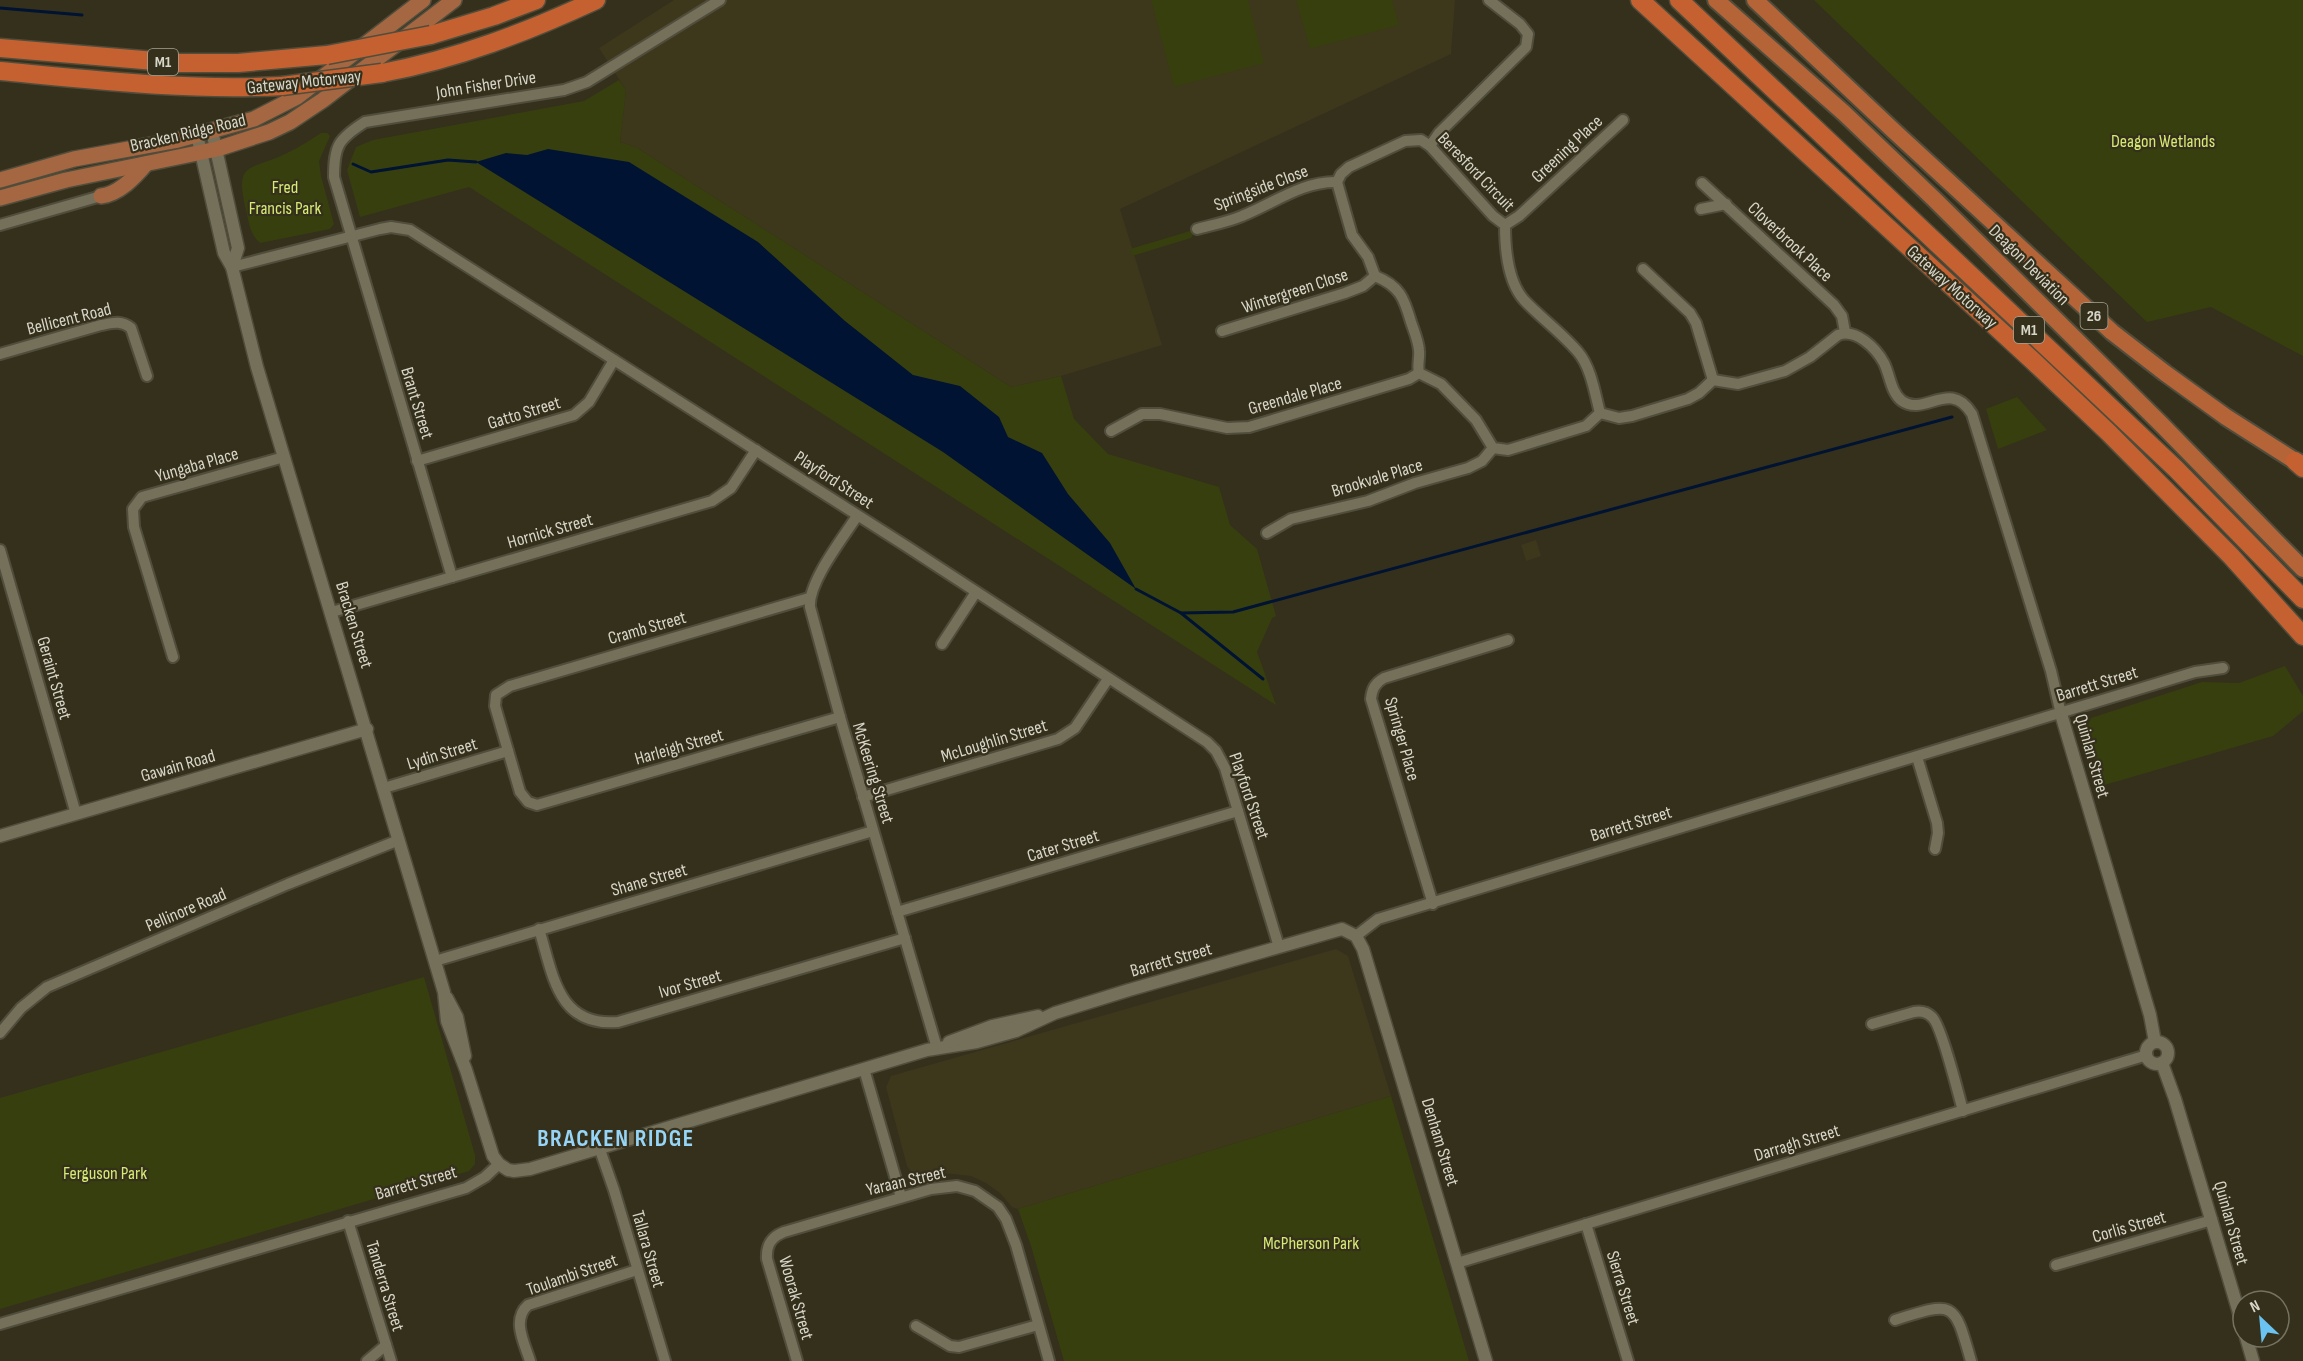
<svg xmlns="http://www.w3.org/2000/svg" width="2303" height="1361" font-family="'Sofia Sans Condensed',sans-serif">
<rect width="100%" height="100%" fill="#34301c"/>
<g fill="#3d371c">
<polygon points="674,0 1455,0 1451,54 1120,209 1162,345 1061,376 1011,387 636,147 620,142 626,90 599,48"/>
<polygon points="1536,540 1541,556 1526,561 1521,545"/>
<polygon points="1336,949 1348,956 1391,1096 1018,1209 1012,1207 1000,1193 986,1183 971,1176 944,1173 926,1178 913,1174 907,1166 886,1087 891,1076"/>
</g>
<g fill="#383f0f">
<polygon points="1151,0 1248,0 1264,63 1174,87"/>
<polygon points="1296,0 1392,0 1399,25 1310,49"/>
<polygon points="1814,0 2303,0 2303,356 2211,307 2147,322"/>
<polygon points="619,80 626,90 620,142 636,147 1011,387 1061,376 1074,419 1108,454 1219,487 1230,525 1257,549 1276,616 1272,618 1257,652 1276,705 469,187 360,217 347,170 356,147 373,140 584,101"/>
<path d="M321,133h6l3,3 -11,25 2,15 13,48 -4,5 -70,14c-10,-9 -11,-20 -14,-33 -12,-50 4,-39 39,-56 13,-6 25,-14 36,-21z"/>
<polygon points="1197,229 1191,238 1132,256 1130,249"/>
<polygon points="2017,397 2047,430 1998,449 1986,409"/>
<polygon points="2285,666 2303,696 2303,711 2273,736 2101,786 2086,729 2091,718 2202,682 2239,683"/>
<polygon points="424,977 475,1155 475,1164 469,1171 0,1309 0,1098"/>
<polygon points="1391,1096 1469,1361 1064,1361 1031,1246 1018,1209"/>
</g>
<polygon fill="#001332" points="548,149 629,162 758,242 845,321 913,375 960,386 999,417 1008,437 1042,453 1068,494 1110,543 1136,589 943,452 476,162 506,153 527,155"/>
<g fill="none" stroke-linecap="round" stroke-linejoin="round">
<g stroke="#001332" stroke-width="3">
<polyline points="0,8 82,15"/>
<polyline points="353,164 371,172 448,160 476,162"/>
<polyline points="1136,589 1181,613 1263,679"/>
<polyline points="1181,613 1233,612 1952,417"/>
</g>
<g stroke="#514d3c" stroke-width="14">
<g id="minor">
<polyline points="1430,146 1439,133 1526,47 1528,34 1520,24 1489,0"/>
<polyline points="1702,183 1834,305 1842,316 1845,332"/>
<polyline points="1701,209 1726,204"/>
<polyline points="0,225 101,196"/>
<polyline points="1505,225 1519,216 1623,120"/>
<path d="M1197,229c15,-4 31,-7 45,-13 31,-12 60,-35 95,-34"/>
<polyline points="232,267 380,229 391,227 410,230 906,546 1207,742 1216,751 1225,768 1279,947"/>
<polyline points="1643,269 1690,313 1696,323 1713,380"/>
<polyline points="1222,331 1345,293 1363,286 1375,276"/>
<path d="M0,354l101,-29c11,-2 20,-5 30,3l16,48"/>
<path d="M1600,413c-5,-19 -9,-46 -22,-61 -16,-19 -37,-34 -54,-52 -16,-18 -19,-52 -19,-75l-12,-9 -63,-70 -9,-6 -16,1 -56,26 -8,7 -4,8 15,53 16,22 7,19c25,10 29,22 36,46 3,9 7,18 8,28 1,8 -2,15 0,23l22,11 35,36 17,28 15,2 78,-24 14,-13 19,5 13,-2 56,-17 11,-6 14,-13 25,4 47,-13 25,-14 28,-22c18,-7 38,13 46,28 6,12 7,30 18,38 23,16 48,-23 70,13l79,257 10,43"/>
<polyline points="1111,431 1142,414 1160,414 1227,428 1249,427 1409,379 1419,373"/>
<polyline points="417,461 574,415 589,402 614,360"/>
<path d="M857,516c-14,22 -49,66 -47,91l30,110 97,331"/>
<polyline points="1267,533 1291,519 1368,501 1415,483 1468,468 1482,461 1493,448"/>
<polyline points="0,550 76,814"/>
<path d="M452,577l-118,-400c0,-31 4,-38 31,-55l199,-32 23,-8 133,-82"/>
<polyline points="809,598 510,686 496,695 495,706 520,792 528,802 537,805 840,717"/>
<polyline points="332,612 712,501 731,488 756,450"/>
<polyline points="942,644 976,592"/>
<polyline points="173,657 134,527 133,509 142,497 284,457"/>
<polyline points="1917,757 1937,823 1938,833 1935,849"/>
<polyline points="384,788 508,751"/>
<polyline points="863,797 1058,739 1075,728 1108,679"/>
<path d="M1433,904l-62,-205c1,-10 4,-16 13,-21l124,-38"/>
<polyline points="897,912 1238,811"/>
<path d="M539,929c14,45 18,98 79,93l287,-84"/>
<polyline points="1356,936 1378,919 2195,672 2223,668"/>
<polyline points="435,961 873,831"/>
<path d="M1872,1024l42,-12c6,-1 13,0 18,5 9,7 27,79 31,94"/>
<polyline points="0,1033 21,1008 47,987 288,884 399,840"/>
<polyline points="864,1069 901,1197"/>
<polyline points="599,1147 614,1190 665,1361"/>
<polyline points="348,1221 391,1361"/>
<polyline points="1586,1224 1628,1361"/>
<polyline points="1457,1263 2147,1055"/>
<polyline points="2056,1265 2212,1220"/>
<path d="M1895,1320c60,-19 59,-19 76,41"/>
<polyline points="0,1324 466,1188 485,1177 499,1164"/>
<polyline points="916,1326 950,1346 959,1347 1038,1325"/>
<polyline points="367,1361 386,1345"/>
<path d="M530,1361c-5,-17 -19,-41 -2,-56l109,-35"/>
<path d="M797,1361l-30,-102c-1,-14 4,-22 17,-27l147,-43 26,-3 18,5 23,16 8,12 10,26 33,116"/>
</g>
</g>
<g stroke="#514d3c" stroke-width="15">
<g id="tertiary">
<polyline points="212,131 238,248 232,267"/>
<polyline points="197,135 224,253 232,267 257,367 444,992 447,1021 466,1070 493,1156 499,1164 508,1170 514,1171 530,1169 927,1050 977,1042 1016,1031 1055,1013 1129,990 1342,929 1356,936 1363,949 1486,1361"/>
<polyline points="2061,714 2150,1015 2155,1042"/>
<polyline points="0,836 367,729"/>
<polyline points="447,998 457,1017 465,1056"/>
<polyline points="949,1042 992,1026 1038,1016"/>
<circle cx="2157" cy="1053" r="11"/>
<polyline points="2162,1063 2175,1099 2243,1326"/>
<polyline points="2246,1337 2253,1361"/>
</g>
</g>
<g stroke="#514d3c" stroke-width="18">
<g id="primary">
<polyline points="0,180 74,159 178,140 254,119 297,97 423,0"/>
<path d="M101,196c18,-2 34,-19 45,-32"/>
<polyline points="0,198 66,180 217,149 269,132 290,122 323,100 454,0"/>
</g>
</g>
<g stroke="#514d3c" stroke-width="20">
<g id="trunk">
<polyline points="1716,0 1844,113 1934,199 2161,424 2303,569"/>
<polyline points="1755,0 1895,132 2112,332 2165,373 2226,417 2295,461 2303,464"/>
</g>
</g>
<g stroke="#514d3c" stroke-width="21">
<g id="motorway">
<polyline points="1640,0 2031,359 2109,433 2231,556 2303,636"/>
<polyline points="1679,0 2176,469 2303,599"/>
<polyline points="431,35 494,16 536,0"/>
<polyline points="0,48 179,63 238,63 327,55"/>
<path d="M0,71c94,9 188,20 282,15"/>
<path d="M382,73c75,-14 145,-41 214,-73"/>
<polyline points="2295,461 2303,468"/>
</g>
</g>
<use href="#minor" stroke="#75705a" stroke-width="10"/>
<use href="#tertiary" stroke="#75705a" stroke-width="12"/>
<use href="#primary" stroke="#a56741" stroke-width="15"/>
<use href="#trunk" stroke="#b56438" stroke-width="16"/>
<use href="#motorway" stroke="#c56130" stroke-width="18"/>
<g stroke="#514d3c" stroke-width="21" stroke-linecap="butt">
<g id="motorway-bridge">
<polyline points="327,55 431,35"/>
<polyline points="282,86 382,73"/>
</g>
</g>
<use href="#motorway-bridge" stroke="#c56130" stroke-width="18"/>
</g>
<g text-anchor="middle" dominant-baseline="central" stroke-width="4.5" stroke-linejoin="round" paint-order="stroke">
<g fill="#34301c" stroke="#a7a495" stroke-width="1.5">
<rect x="148" y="49" width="30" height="26" rx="4.5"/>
<rect x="2080.5" y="303" width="27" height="26" rx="4.5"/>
<rect x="2014" y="317" width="30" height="26" rx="4.5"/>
</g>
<g font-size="16" font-weight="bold" fill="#d8d5c9">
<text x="163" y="62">M1</text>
<text x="2094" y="316">26</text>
<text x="2029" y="330">M1</text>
</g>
<g font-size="18" fill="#d8d5c9" stroke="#34301c">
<text transform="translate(304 82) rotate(-6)">Gateway Motorway</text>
<text transform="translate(486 85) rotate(-9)">John Fisher Drive</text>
<text transform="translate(188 133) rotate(-13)">Bracken Ridge Road</text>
<text transform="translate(1567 149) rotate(-43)">Greening Place</text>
<text transform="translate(1476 172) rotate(46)">Beresford Circuit</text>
<text transform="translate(1261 188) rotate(-21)">Springside Close</text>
<text transform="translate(1790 242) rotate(43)">Cloverbrook Place</text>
<text transform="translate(2029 265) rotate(45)">Deagon Deviation</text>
<text transform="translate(1952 287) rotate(42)">Gateway Motorway</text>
<text transform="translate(1295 291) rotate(-18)">Wintergreen Close</text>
<text transform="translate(69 319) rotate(-14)">Bellicent Road</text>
<text transform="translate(1295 396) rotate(-16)">Greendale Place</text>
<text transform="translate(417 403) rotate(73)">Brant Street</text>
<text transform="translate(524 413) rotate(-17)">Gatto Street</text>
<text transform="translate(197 465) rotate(-16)">Yungaba Place</text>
<text transform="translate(1377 478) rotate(-17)">Brookvale Place</text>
<text transform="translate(834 480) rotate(33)">Playford Street</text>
<text transform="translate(550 531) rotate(-16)">Hornick Street</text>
<text transform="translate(354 625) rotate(73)">Bracken Street</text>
<text transform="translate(647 628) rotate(-16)">Cramb Street</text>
<text transform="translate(54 678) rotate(74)">Geraint Street</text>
<text transform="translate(2097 684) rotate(-17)">Barrett Street</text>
<text transform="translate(1402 739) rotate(74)">Springer Place</text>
<text transform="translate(994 741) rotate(-17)">McLoughlin Street</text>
<text transform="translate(679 747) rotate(-16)">Harleigh Street</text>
<text transform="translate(442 754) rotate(-17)">Lydin Street</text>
<text transform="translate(2092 756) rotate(74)">Quinlan Street</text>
<text transform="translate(178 766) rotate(-16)">Gawain Road</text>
<text transform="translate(873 773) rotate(73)">McKeering Street</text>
<text transform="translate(1249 796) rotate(71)">Playford Street</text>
<text transform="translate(1631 824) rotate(-17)">Barrett Street</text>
<text transform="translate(1063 846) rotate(-17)">Cater Street</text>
<text transform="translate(649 880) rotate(-16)">Shane Street</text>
<text transform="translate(186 910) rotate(-23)">Pellinore Road</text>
<text transform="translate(1171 960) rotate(-16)">Barrett Street</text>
<text transform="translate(690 984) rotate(-16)">Ivor Street</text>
<text transform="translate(1440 1142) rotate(73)">Denham Street</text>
<text transform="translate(1797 1143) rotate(-17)">Darragh Street</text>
<text transform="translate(906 1181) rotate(-13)">Yaraan Street</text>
<text transform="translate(416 1183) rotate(-16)">Barrett Street</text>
<text transform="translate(2231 1223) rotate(74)">Quinlan Street</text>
<text transform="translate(2129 1227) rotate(-16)">Corlis Street</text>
<text transform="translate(648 1249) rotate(74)">Tallara Street</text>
<text transform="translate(572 1275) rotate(-19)">Toulambi Street</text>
<text transform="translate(385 1286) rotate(73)">Tanderra Street</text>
<text transform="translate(1623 1288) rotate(73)">Sierra Street</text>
<text transform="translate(796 1298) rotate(74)">Woorak Street</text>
</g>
<g font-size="18" fill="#d6ea74" stroke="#34301c">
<text x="2163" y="141">Deagon Wetlands</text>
<text x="285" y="187">Fred<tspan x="285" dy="21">Francis Park</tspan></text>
<text x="105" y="1173">Ferguson Park</text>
<text x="1311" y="1243">McPherson Park</text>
</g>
<g font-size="24" font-weight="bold" letter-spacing="1.5" fill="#96d5f7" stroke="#34301c">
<text x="616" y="1138">BRACKEN RIDGE</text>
</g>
</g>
<g transform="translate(2261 1319) rotate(334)"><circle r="28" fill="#34301c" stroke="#767261" stroke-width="1.5"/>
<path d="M0-4.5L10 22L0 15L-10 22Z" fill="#6ac3f1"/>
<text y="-9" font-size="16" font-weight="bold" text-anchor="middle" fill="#d8d5c9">N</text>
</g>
</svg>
